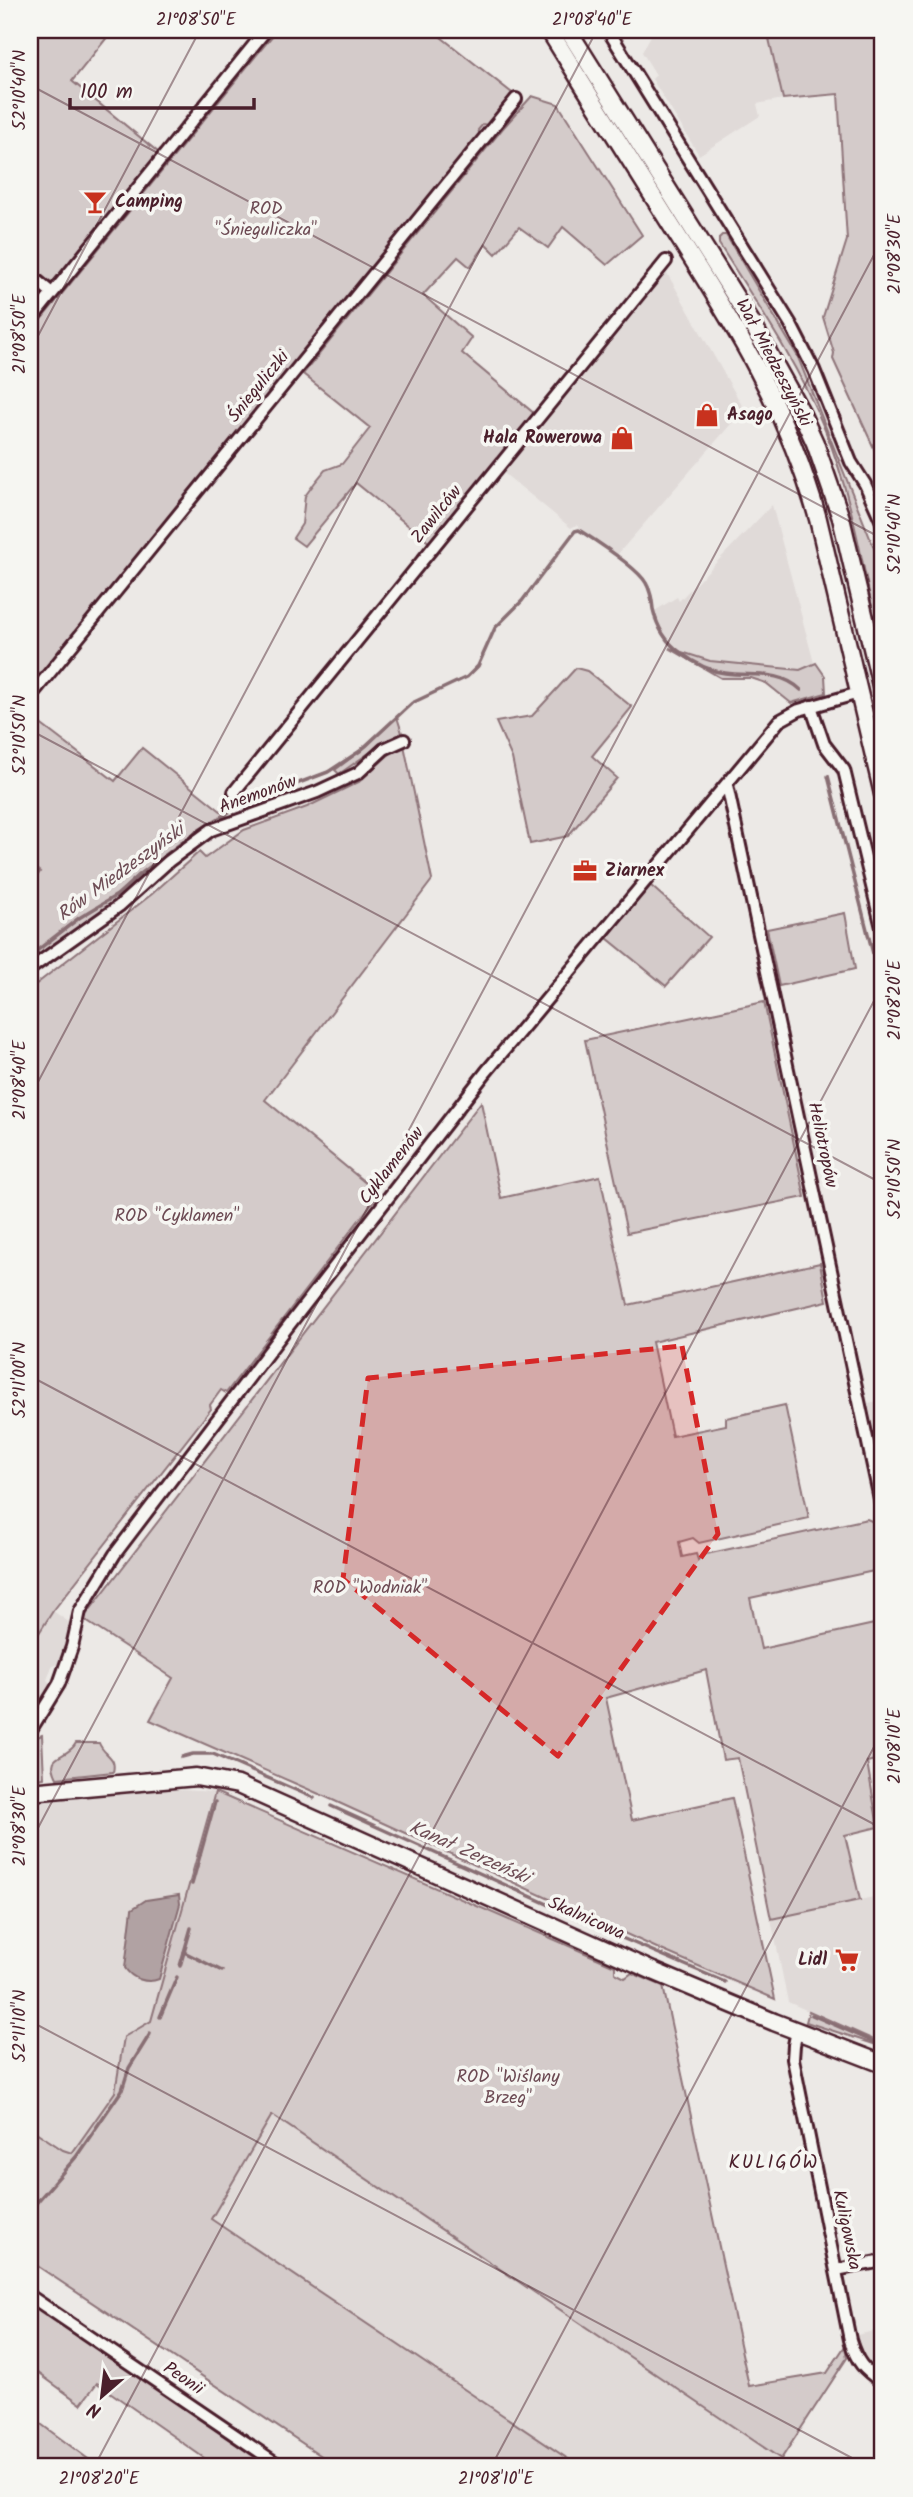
<svg xmlns="http://www.w3.org/2000/svg" width="913" height="2497" font-family="Kalam,sans-serif">
<rect width="100%" height="100%" fill="#ece9e6"/>
<filter id="ink" filterUnits="userSpaceOnUse"><feTurbulence type="fractalNoise" baseFrequency=".0143" numOctaves="2"/><feDisplacementMap in="SourceGraphic" scale="14" xChannelSelector="R" yChannelSelector="G"/><feConvolveMatrix kernelMatrix="1 2 1 2 8 2 1 2 1" color-interpolation-filters="sRGB"/></filter>
<g filter="url(#ink)">
<g fill="#e0dad8">
<polygon points="654,30 767,30 783,99 757,104 760,116 699,155 652,79 656,75 642,52"/>
<polygon points="663,270 667,273 744,409 617,555 576,525 571,528 500,470"/>
<polygon points="772,505 814,663 801,670 710,661 669,648 653,619 653,612 677,597 679,601"/>
<polygon points="883,1400 883,1477 868,1403"/>
<polygon points="53,1611 73,1625 62,1663 52,1666 47,1680 50,1683 46,1689 48,1692 30,1719 30,1647"/>
<polygon points="164,1789 215,1792 151,2021 124,2037 115,2092 72,2153 63,2150 30,2128 30,1803"/>
<polygon points="883,1895 883,2044 788,2002 771,1919"/>
<polygon points="272,2115 762,2445 793,2467 580,2467 211,2218"/>
<polygon points="883,2329 883,2370 861,2355 857,2335"/>
</g>
<g fill="#d4cbca" stroke="#8f757a" stroke-width="2">
<polygon points="30,30 113,30 72,81 159,153 51,284 30,267"/>
<polygon points="277,30 432,30 512,93 487,125 483,124 478,130 480,134 43,671 37,673 36,679 30,687 30,333"/>
<polygon points="767,30 883,30 883,461 877,455 833,359 834,353 823,317 847,240 838,94 783,99"/>
<polygon points="532,96 558,104 642,235 607,265 563,227 548,248 519,227 496,254 486,244 470,267 458,257 423,295 472,338 462,353 536,415 431,544 356,483 304,546 293,538 302,524 305,496 316,481 325,470 342,464 370,428 303,374 503,128"/>
<path d="M722,235h4l71,120 81,203 5,16v84c-18,-76 -28,-155 -58,-228 -27,-66 -68,-126 -106,-186v-6z"/>
<polygon points="669,648 710,661 800,670 816,663 825,676 826,693 791,703 766,683 751,678 721,678"/>
<polygon points="576,668 587,671 632,707 592,756 617,778 568,836 530,844 512,758 496,722 532,716"/>
<path d="M30,716l85,65 27,-33 85,68c-44,22 -73,59 -112,88 -27,20 -59,35 -85,58v-76l10,-14 -10,-8z"/>
<polygon points="397,717 403,736 382,744 339,774 335,770 367,746"/>
<polygon points="404,745 432,880 265,1100 379,1194 226,1393 221,1390 210,1405 211,1409 53,1611 30,1647 30,989 152,894 199,852 205,858 244,830 307,807 359,782 394,750"/>
<polygon points="650,885 709,937 666,986 607,938"/>
<polygon points="845,913 855,969 779,986 767,929"/>
<polygon points="764,1002 805,1197 627,1233 585,1040"/>
<polygon points="481,1102 501,1198 600,1176 628,1305 820,1263 827,1301 652,1342 672,1436 726,1425 726,1418 785,1405 809,1518 699,1543 693,1538 679,1542 682,1557 696,1554 698,1560 702,1555 867,1519 874,1522 883,1569 750,1598 761,1649 883,1622 883,1758 867,1762 878,1827 845,1835 860,1900 771,1919 738,1758 723,1760 706,1670 606,1698 632,1820 732,1798 775,1999 659,1949 326,1797 150,1720 173,1678 83,1619"/>
<path d="M42,1735l2,43 -14,2c0,-15 -6,-40 12,-45z"/>
<path d="M76,1743h23c5,13 18,13 14,29l-56,6c-13,-26 10,-18 19,-35z"/>
<polygon points="215,1792 615,1966 615,1973 625,1978 632,1973 663,1986 749,2386 827,2373 845,2346 847,2358 781,2459 272,2115 211,2219 580,2467 338,2467 30,2261 30,2218 35,2212 30,2209 30,2128 63,2150 72,2153 115,2092 124,2037 151,2021"/>
<polygon points="809,2011 883,2044 883,2047 806,2022"/>
<polygon points="30,2301 273,2467 217,2467 97,2383 81,2404 30,2367"/>
<polygon points="30,2416 99,2467 30,2467"/>
</g>
<path fill="#b1a2a3" stroke="#886e73" stroke-width="2" d="M179,1895l1,9 -21,75c-12,5 -27,0 -34,-11l7,-59 14,-9z"/>
<g fill="none" stroke-linecap="round" stroke-linejoin="round">
<g stroke="#886e73" stroke-width="3.5">
<polyline points="828,776 883,993"/>
<path d="M251,801l77,-29 32,-21 52,-48 55,-26 11,-11 17,-38 27,-27 53,-70 4,-1c17,11 58,37 67,53 5,8 6,17 7,26 4,18 14,34 28,44 13,10 28,18 44,20 27,4 54,-4 76,17"/>
<polyline points="30,956 79,918 117,895 138,876 196,832 229,812"/>
<polyline points="182,1757 193,1754 213,1754 314,1798"/>
<polyline points="331,1806 596,1926"/>
<polyline points="192,1884 215,1802"/>
<polyline points="615,1935 725,1982"/>
<polyline points="184,1952 222,1971"/>
<polyline points="180,1966 191,1928"/>
<polyline points="812,2015 883,2046"/>
<polyline points="160,2017 177,1977"/>
<polyline points="30,2210 76,2157 122,2090 129,2068 150,2034"/>
</g>
<g stroke="#4a1f2b" stroke-width="16">
<g id="street">
<polyline points="608,30 790,323 814,370 851,462 865,484 883,524"/>
<polyline points="30,275 52,293"/>
<polyline points="30,321 266,30"/>
<polyline points="30,697 516,99"/>
<polyline points="811,706 824,744 844,770 883,932"/>
<polyline points="727,785 883,1513"/>
<polyline points="234,792 666,261"/>
<polyline points="30,969 119,906 169,861 211,830 317,792 358,773 384,749 404,740"/>
<polyline points="30,1731 59,1684 72,1647 80,1611 115,1554 286,1329 486,1072 779,721 799,710 859,693"/>
<path d="M797,2031l-3,14 -1,14 57,281c7,23 13,29 33,43"/>
<polyline points="836,2270 883,2261"/>
<polyline points="30,2296 282,2467"/>
</g>
</g>
<g stroke="#4a1f2b" stroke-width="21">
<g id="secondary">
<path d="M549,30c42,68 85,136 127,203 61,96 111,176 142,286l65,275"/>
<polyline points="568,30 753,325 800,410 815,443 841,518 883,694"/>
<polyline points="30,1792 196,1777 238,1785 653,1971 774,2022 883,2064"/>
</g>
</g>
<use href="#street" stroke="#f6f6f2" stroke-width="10"/>
<use href="#secondary" stroke="#f6f6f2" stroke-width="16"/>
</g>
</g>
<path fill="#d62828" fill-opacity="0.2" stroke="#d62828" stroke-width="5" stroke-dasharray="14 9" stroke-linejoin="round" d="M682,1346l36,188 -160,222 -215,-177 25,-201z"/>
<path fill="none" stroke="#4a1f2b" stroke-width="2" stroke-opacity="0.45" d="M30,85l853,454M30,351l170,-321M30,730l853,454M30,1097l567,-1067M30,1376l853,453M30,1843l853,-1605M30,2021l839,446M94,2467l789,-1483M491,2467l392,-737"/>
<defs>
<g id="bar-bare" transform="scale(1.89)"><path d="M-6-5H6L.8 .8V4.5H3.5V6h-7V4.5H-.8V.8Z" fill="#c8321e" stroke="#f6f6f2" stroke-width="2.5" paint-order="stroke"/></g>
<g id="shop-bare" transform="scale(1.89)"><path d="M-5-2.5h2.3a2.7 3.5 0 0 1 5.4 0H5L5.5 6h-11ZM-1.5-2.5h3a1.5 2.3 0 0 0-3 0Z" fill="#c8321e" stroke="#f6f6f2" stroke-width="2.5" paint-order="stroke"/></g>
<g id="office-bare" transform="scale(1.89)"><path d="M-6-3h4V-5.5h4V-3h4V5H-6ZM-1-4.5V-3h2v-1.5ZM-6 0V1H6V0Z" fill="#c8321e" stroke="#f6f6f2" stroke-width="2.5" paint-order="stroke"/></g>
<g id="supermarket-bare" transform="scale(1.89)"><path d="M-6-5.5h2.5l.6 2H6L4.5 2H-2.5L-4.4-4H-6ZM-1.5 3.2a1.3 1.3 0 1 0 .1 0ZM3 3.2a1.3 1.3 0 1 0 .1 0Z" fill="#c8321e" stroke="#f6f6f2" stroke-width="2.5" paint-order="stroke"/></g>
</defs>
<g fill-rule="evenodd">
<use href="#bar-bare" x="95" y="202"/>
<use href="#shop-bare" x="707" y="415"/>
<use href="#shop-bare" x="622" y="438"/>
<use href="#office-bare" x="585" y="871"/>
<use href="#supermarket-bare" x="847" y="1960"/>
</g>
<g text-anchor="middle" dominant-baseline="central" stroke-width="7" stroke-linejoin="round" paint-order="stroke">
<g font-size="18" font-weight="bold" fill="#4a1f2b" stroke="#f6f6f2" text-anchor="start">
<text x="115" y="202">Camping</text>
<text x="727" y="415">Asago</text>
<text x="602" y="438" text-anchor="end">Hala Rowerowa</text>
<text x="605" y="871">Ziarnex</text>
<text x="827" y="1960" text-anchor="end">Lidl</text>
</g>
<g font-size="18" fill="#6c4a53" stroke="#f6f6f2">
<text x="266" y="209">ROD<tspan x="266" dy="21">"Śnieguliczka"</tspan></text>
<text x="177" y="1216">ROD "Cyklamen"</text>
<text x="370" y="1588">ROD "Wodniak"</text>
<text x="508" y="2077">ROD "Wiślany<tspan x="508" dy="21">Brzeg"</tspan></text>
</g>
<g font-size="18" fill="#4a1f2b" stroke="#f6f6f2">
<text transform="translate(773 363) rotate(62)">Wał Miedzeszyński</text>
<text transform="translate(259 387) rotate(-51)">Śnieguliczki</text>
<text transform="translate(437 515) rotate(-51)">Zawilców</text>
<text transform="translate(258 795) rotate(-20)">Anemonów</text>
<text transform="translate(822 1145) rotate(78)">Heliotropów</text>
<text transform="translate(392 1166) rotate(-52)">Cyklamenów</text>
<text transform="translate(586 1919) rotate(24)">Skalnicowa</text>
<text transform="translate(846 2230) rotate(78)">Kuligowska</text>
<text transform="translate(183 2379) rotate(34)">Peonii</text>
</g>
<g font-size="19" font-style="italic" fill="#6e4d55" stroke="#f6f6f2">
<text transform="translate(121 873) rotate(-36)">Rów Miedzeszyński</text>
<text transform="translate(469 1853) rotate(24)">Kanał Zerzeński</text>
</g>
<g font-size="19" letter-spacing="2" fill="#4a1f2b" stroke="#f6f6f2">
<text x="774" y="2163">KULIGÓW</text>
</g>
</g>
<rect width="913" height="2497" fill="none" stroke="#f6f6f2" stroke-width="77"/>
<g transform="translate(102 2396) rotate(208)" stroke="#f6f6f2" stroke-width="5" paint-order="stroke">
<path d="M0-5L12 26L0 18L-12 26Z" fill="#4a1f2b"/>
<text y="-10" font-size="19" font-weight="bold" text-anchor="middle" fill="#4a1f2b">N</text>
</g>
<path d="M70 98v10h184v-10" fill="none" stroke="#4a1f2b" stroke-width="3.5"/>
<text x="80" y="98" font-size="21" fill="#4a1f2b" stroke="#f6f6f2" stroke-width="5" paint-order="stroke">100 m</text>
<rect x="38" y="38" width="836" height="2420" fill="none" stroke="#4a1f2b" stroke-width="2.5"/>
<g font-size="18" text-anchor="middle" fill="#4a1f2b">
<text x="196" y="25">21°08'50"E</text>
<text x="592" y="25">21°08'40"E</text>
<text transform="translate(19 90) rotate(-90)" y="6">52°10'40"N</text>
<text transform="translate(894 254) rotate(-90)" y="6">21°08'30"E</text>
<text transform="translate(19 334) rotate(-90)" y="6">21°08'50"E</text>
<text transform="translate(894 534) rotate(-90)" y="6">52°10'40"N</text>
<text transform="translate(19 735) rotate(-90)" y="6">52°10'50"N</text>
<text transform="translate(894 1000) rotate(-90)" y="6">21°08'20"E</text>
<text transform="translate(19 1080) rotate(-90)" y="6">21°08'40"E</text>
<text transform="translate(894 1179) rotate(-90)" y="6">52°10'50"N</text>
<text transform="translate(19 1380) rotate(-90)" y="6">52°11'00"N</text>
<text transform="translate(894 1746) rotate(-90)" y="6">21°08'10"E</text>
<text transform="translate(19 1826) rotate(-90)" y="6">21°08'30"E</text>
<text transform="translate(19 2026) rotate(-90)" y="6">52°11'10"N</text>
<text x="99" y="2484">21°08'20"E</text>
<text x="496" y="2484">21°08'10"E</text>
</g>
</svg>
